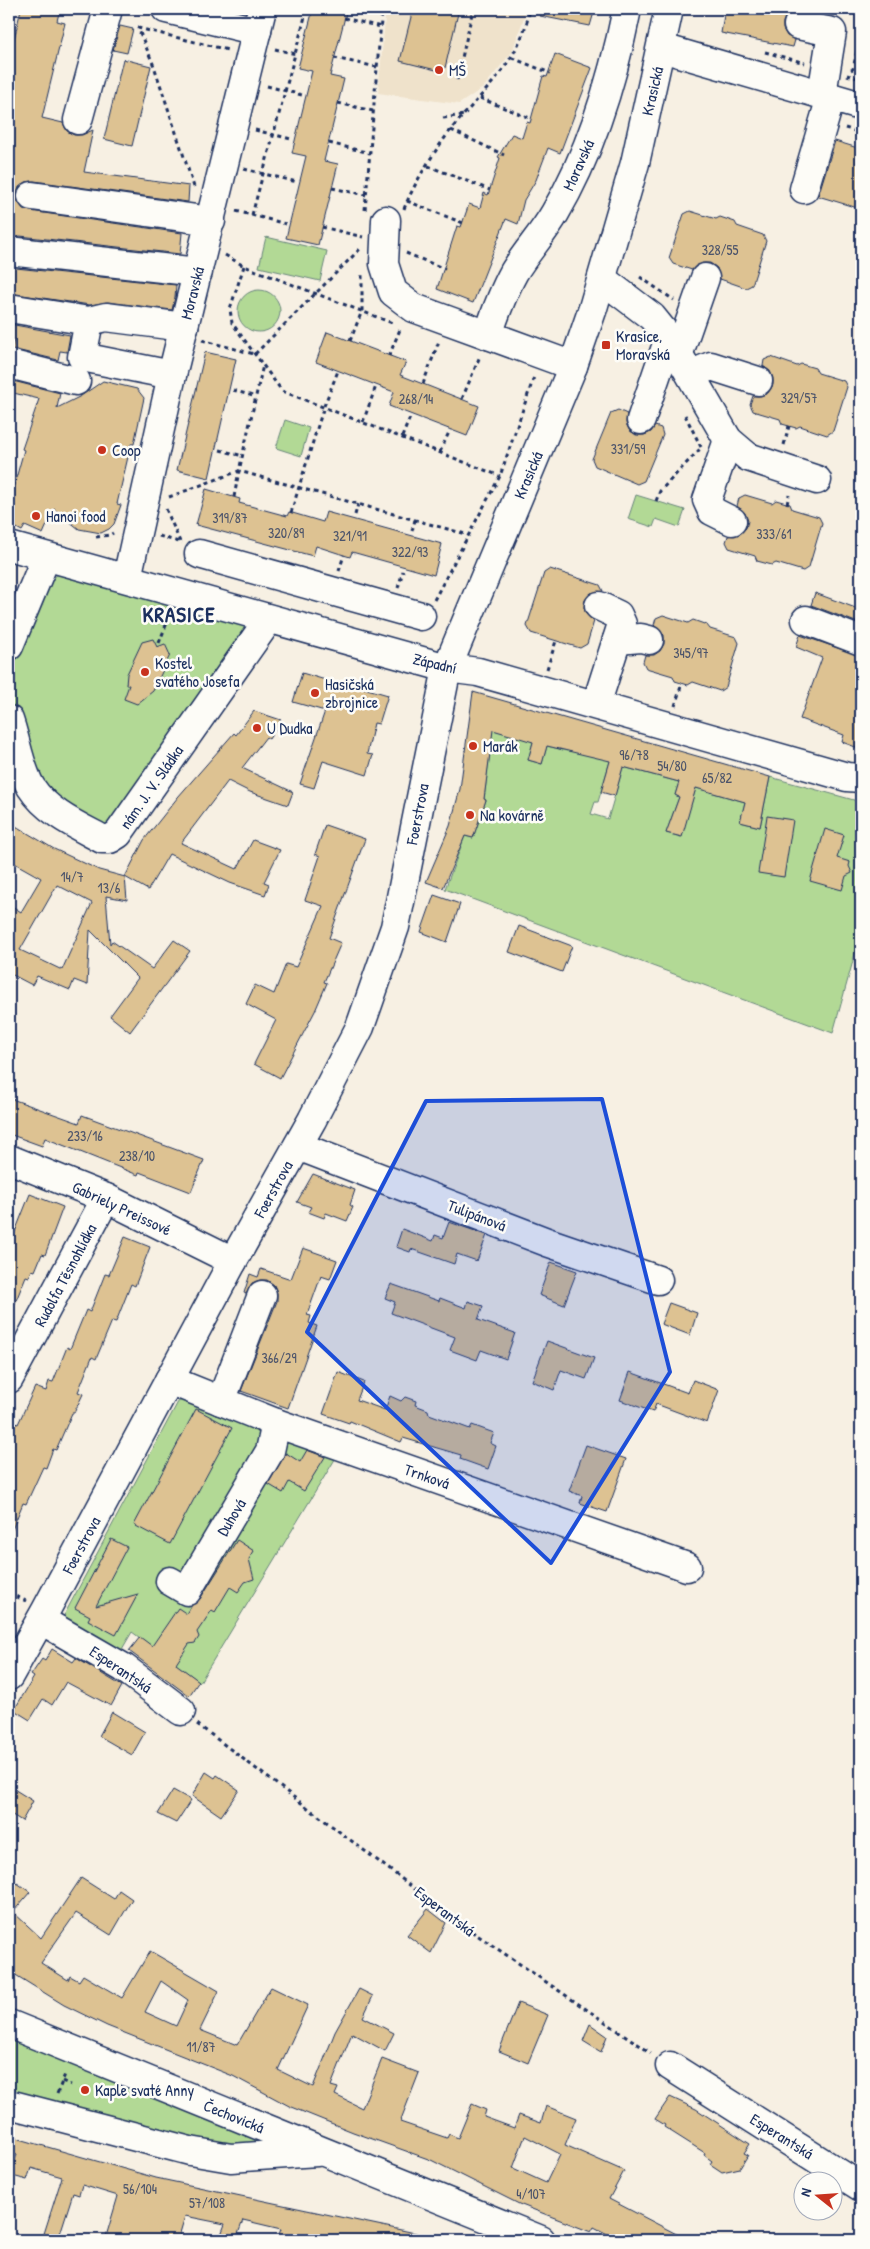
<svg xmlns="http://www.w3.org/2000/svg" width="870" height="2249" font-family="'Patrick Hand',sans-serif">
<rect width="100%" height="100%" fill="#f7f0e3"/>
<filter id="ink" filterUnits="userSpaceOnUse"><feTurbulence type="fractalNoise" baseFrequency=".02" numOctaves="2"/><feDisplacementMap in="SourceGraphic" scale="10" xChannelSelector="R" yChannelSelector="G"/><feConvolveMatrix kernelMatrix="1 2 1 2 8 2 1 2 1" color-interpolation-filters="sRGB"/></filter>
<g filter="url(#ink)">
<polygon fill="#efe2cb" points="386,9 527,9 512,52 483,88 459,104 378,93"/>
<g fill="#b2d995" stroke="#66847a">
<polygon points="266,237 327,251 320,281 259,267"/>
<circle cx="259" cy="311" r="21"/>
<polygon points="285,420 309,428 301,456 276,448"/>
<polygon points="636,495 685,510 679,527 656,519 653,527 628,519"/>
<polygon points="59,573 247,627 122,815 104,827 78,819 33,774 9,705 9,665 50,581"/>
<polygon points="494,718 533,742 528,760 542,764 547,746 567,751 572,740 610,761 598,802 595,802 591,814 608,819 623,767 679,782 675,795 679,797 666,833 681,837 696,788 745,802 740,822 760,827 770,777 861,802 861,932 833,1033 445,889 465,836 473,838 486,800 484,799"/>
<polygon points="184,1399 264,1428 271,1438 187,1578 168,1567 158,1585 187,1604 289,1433 340,1451 200,1682 132,1632 118,1656 61,1621 178,1402"/>
<polygon points="9,2024 321,2152 277,2156 9,2104"/>
</g>
<g fill="#ddc292" stroke="#1b2f5e" fill-rule="evenodd">
<polygon points="21,9 60,9 57,21 65,23 42,118 63,123 67,131 74,135 82,135 93,130 84,172 189,186 188,202 34,181 26,182 19,187 17,194 18,202 23,209 30,211 182,233 180,254 20,236 9,240 9,61"/>
<polygon points="313,9 347,9 330,76 344,79 324,161 338,164 318,245 286,238 306,156 292,153 312,71 298,68"/>
<polygon points="413,9 459,9 444,72 400,61"/>
<polygon points="541,9 595,9 590,26 540,16"/>
<polygon points="725,9 801,9 787,14 783,22 783,29 787,36 795,40 793,47 721,33"/>
<polygon points="120,26 133,29 127,53 113,50"/>
<polygon points="555,54 592,68 560,153 548,148 536,180 524,200 518,224 506,219 473,303 437,289 457,226 461,227 469,204 480,208 484,193 488,195 500,158 498,157 512,134 522,138 527,122 530,123 543,76 547,77"/>
<polygon points="123,59 151,66 132,146 104,139"/>
<polygon points="835,141 861,149 861,209 818,196"/>
<polygon points="690,211 716,219 720,217 735,222 737,226 763,235 766,241 752,285 746,288 720,279 717,268 710,263 702,263 692,270 673,264 669,258 684,214"/>
<polygon points="9,265 16,268 176,285 175,297 172,310 108,302 90,305 9,293"/>
<polygon points="9,324 70,335 67,352 60,351 58,360 12,349 14,340 9,339"/>
<polygon points="327,332 406,362 400,375 479,406 467,436 389,406 394,392 316,362"/>
<polygon points="205,352 236,359 209,478 177,470"/>
<polygon points="771,357 797,366 801,364 815,368 818,373 844,381 847,387 833,431 827,435 800,426 796,428 782,424 780,419 753,411 750,404 753,396 761,396 768,393 773,385 773,378 770,371 763,366 764,360"/>
<polygon points="9,380 60,393 57,408 81,396 103,381 137,389 144,398 134,444 131,444 117,504 121,505 114,524 109,529 101,533 79,529 54,509 43,534 25,526 22,531 9,524 9,486 13,489 24,450 22,449 39,399 9,392"/>
<polygon points="618,410 627,414 626,423 629,430 636,435 644,435 651,432 655,426 661,428 663,435 644,481 637,484 595,466 592,459 611,413"/>
<polygon points="206,489 240,499 239,503 287,516 289,512 323,522 326,512 442,544 434,575 352,552 350,557 316,546 313,556 196,525"/>
<polygon points="745,495 772,503 776,500 790,504 792,509 819,517 822,523 809,567 803,571 776,563 772,565 757,561 755,556 729,548 726,542 728,536 740,534 746,528 748,521 745,513 737,506 739,498"/>
<polygon points="550,569 600,585 603,591 591,593 585,600 584,608 586,614 594,621 587,644 580,648 531,633 527,626 544,573"/>
<polygon points="815,593 861,610 861,624 811,605"/>
<polygon points="663,615 688,623 693,620 707,625 710,629 736,637 739,643 726,687 720,691 693,682 688,685 675,681 673,676 646,668 643,662 645,655 654,655 660,651 664,644 664,635 654,625 656,618"/>
<polygon points="800,635 861,656 861,749 842,742 844,735 800,719 822,658 796,647"/>
<polygon points="153,639 157,647 165,644 170,655 153,691 137,704 124,699 129,685 126,685 127,674 142,642"/>
<polygon points="302,673 349,687 350,684 388,695 379,724 374,723 367,754 373,755 367,775 323,761 314,788 300,784 325,711 293,702"/>
<polygon points="473,692 770,777 760,827 740,822 745,802 696,788 682,837 666,833 679,797 675,795 679,782 623,767 615,796 601,792 610,761 547,746 542,764 528,760 533,742 493,730 484,799 486,800 473,838 465,836 443,888 426,882 450,826 460,789"/>
<polygon points="254,711 281,720 269,739 266,737 242,768 293,792 288,805 250,792 228,781 181,843 237,869 253,840 280,850 264,882 269,884 265,895 230,883 169,854 148,890 125,877 144,840 178,797 234,733 236,735"/>
<polygon points="767,816 793,820 784,877 758,873"/>
<path d="M9,822l45,27 45,21 26,7 2,23 -21,-4 4,48 2,-3 40,28 22,-29 16,11 -60,81 -20,-16 28,-38 -48,-48 -3,55 -13,-5 -4,10 -33,-14 -5,9 -23,-12v-69l12,8 20,-34 -32,-18zM57,885l35,18 -30,67 -42,-20z"/>
<polygon points="325,825 365,839 329,938 341,943 324,982 327,983 315,1011 280,1078 254,1064 276,1020 246,1004 255,985 274,994 286,964 296,967 323,906 305,900 320,856 315,854"/>
<polygon points="825,829 844,835 837,858 850,862 849,866 852,873 846,876 842,890 810,881"/>
<polygon points="434,895 460,904 447,942 421,932"/>
<polygon points="519,926 572,946 562,972 509,952"/>
<polygon points="9,1098 79,1123 82,1115 204,1160 191,1192 139,1172 138,1175 45,1138 42,1146 9,1134"/>
<polygon points="313,1174 355,1190 350,1205 353,1207 347,1221 326,1213 324,1218 308,1212 311,1207 297,1202"/>
<polygon points="30,1194 63,1207 45,1255 42,1254 35,1271 32,1270 29,1277 26,1276 9,1318 9,1247"/>
<polygon points="449,1222 487,1235 477,1261 457,1254 454,1264 411,1249 410,1252 396,1247 402,1229 433,1241 435,1235 443,1238"/>
<polygon points="125,1237 150,1247 135,1286 131,1284 116,1322 112,1321 96,1359 92,1357 78,1392 83,1394 74,1413 72,1413 56,1450 53,1449 46,1468 43,1467 26,1504 23,1503 9,1537 9,1439 15,1423 18,1424 35,1387 46,1391 49,1381 53,1382 67,1347 70,1349 86,1310 90,1312 105,1274 109,1275"/>
<polygon points="303,1248 337,1260 330,1279 321,1276 307,1315 311,1316 309,1323 317,1326 288,1408 241,1391 277,1301 277,1293 274,1285 267,1280 260,1280 252,1283 246,1294 244,1293 250,1274 258,1277 261,1269 291,1279"/>
<polygon points="551,1262 577,1271 564,1305 539,1295"/>
<polygon points="391,1284 439,1301 440,1298 466,1308 468,1301 483,1306 478,1320 515,1333 506,1359 481,1350 477,1360 450,1350 455,1337 391,1313 395,1302 385,1298"/>
<polygon points="669,1303 697,1313 690,1335 661,1324"/>
<polygon points="547,1341 594,1358 586,1379 561,1370 554,1390 532,1381"/>
<polygon points="338,1372 364,1382 357,1400 385,1410 390,1396 401,1401 405,1397 416,1401 415,1405 428,1410 429,1414 470,1429 472,1425 494,1433 490,1443 496,1446 488,1469 460,1459 461,1455 403,1438 401,1442 350,1421 349,1423 323,1414"/>
<polygon points="630,1372 688,1393 693,1380 719,1390 707,1423 656,1404 653,1412 620,1400"/>
<polygon points="196,1409 232,1428 170,1544 134,1525"/>
<polygon points="586,1445 626,1459 607,1512 580,1503 582,1496 569,1491"/>
<polygon points="307,1450 325,1457 304,1491 289,1482 283,1493 268,1484 286,1453 300,1462"/>
<polygon points="111,1539 127,1547 96,1606 138,1594 116,1635 88,1620 90,1616 75,1608"/>
<polygon points="237,1540 254,1551 249,1559 254,1579 245,1582 238,1592 230,1587 215,1612 212,1610 197,1632 199,1637 195,1643 189,1644 176,1664 199,1681 189,1696 129,1651 140,1637 152,1646 178,1608 187,1614 192,1605 200,1599"/>
<polygon points="52,1649 73,1662 76,1658 122,1686 111,1706 66,1682 52,1705 43,1699 30,1720 14,1710 34,1677 31,1675 42,1659 45,1661"/>
<polygon points="112,1712 145,1732 132,1755 99,1736"/>
<polygon points="206,1772 215,1778 217,1775 239,1790 221,1816 192,1796"/>
<polygon points="9,1786 33,1801 22,1821 9,1813"/>
<polygon points="173,1790 191,1800 176,1823 158,1814"/>
<path d="M81,1878l33,21 5,-9 13,9 -21,36 -35,-22 -35,50 27,17 2,-4 9,5 4,-6 39,23 28,-47 69,40 -19,39 37,15 34,-58 37,18 -30,65 35,17 22,-55 24,-43 14,7 -10,21 31,16 -9,18 -33,-18 -21,53 7,2 -3,7 27,13 20,-49 37,14 -19,49 47,16 2,-4 9,4 14,-34 14,6 -2,7 30,11 5,-13 22,8 5,-17 30,12 -11,27 59,26 -15,28 79,41h-69l-25,-13 -3,5 -72,-28 -88,-44 -78,-28 -62,-25 -58,-31 -126,-50 -43,-21 -50,-31 -5,-6v-75l8,-10 13,9 -17,20 28,26zM161,1981l27,19 -12,26 -31,-14zM525,2136l35,18 -14,29 -33,-15z"/>
<polygon points="428,1909 446,1923 431,1953 407,1935"/>
<polygon points="518,2003 548,2015 528,2063 499,2051"/>
<polygon points="590,2024 607,2036 601,2052 583,2041"/>
<polygon points="670,2097 696,2109 750,2144 744,2153 748,2155 740,2168 722,2172 710,2164 712,2161 704,2155 705,2153 664,2127 665,2125 655,2119"/>
<polygon points="9,2136 156,2178 420,2234 420,2240 277,2240 281,2229 243,2220 236,2240 219,2240 225,2224 185,2216 178,2240 105,2240 118,2196 82,2185 79,2195 73,2193 58,2240 42,2240 62,2177 31,2168 27,2180 9,2175 17,2155 9,2152"/>
</g>
<g fill="none" stroke-linecap="round" stroke-linejoin="round">
<g stroke="#1b2f5e" stroke-width="31">
<g id="minor">
<polyline points="166,9 257,31"/>
<polyline points="798,25 832,32 822,94"/>
<polyline points="662,48 861,106"/>
<polyline points="78,120 108,9"/>
<polyline points="804,189 831,97"/>
<polyline points="32,196 211,221"/>
<polyline points="386,220 384,264 393,292 414,308 573,366"/>
<polyline points="18,252 198,272"/>
<polyline points="602,279 652,317 669,338 728,440 748,457 817,480"/>
<polyline points="9,308 89,321 106,317 184,327"/>
<polyline points="89,321 82,357 172,375"/>
<path d="M488,335c7,-21 15,-43 26,-63 12,-20 29,-38 41,-59 37,-63 58,-134 72,-204"/>
<polyline points="679,353 705,278"/>
<polyline points="9,364 76,381"/>
<polyline points="692,374 711,366 758,381"/>
<polyline points="641,420 669,338"/>
<polyline points="728,440 707,500 712,511 732,521"/>
<polyline points="9,546 447,668 478,672 847,777 861,778"/>
<polyline points="199,554 421,616"/>
<polyline points="127,578 172,375 262,9"/>
<polyline points="806,620 861,641"/>
<polyline points="617,640 641,638 649,640"/>
<polyline points="9,646 46,557"/>
<polyline points="596,705 622,624 618,615 599,606"/>
<path d="M9,720c7,20 11,49 22,67 16,25 45,38 71,52h8l8,-5 151,-215"/>
<polyline points="298,1146 547,1242 658,1280"/>
<polyline points="9,1159 106,1198 233,1261"/>
<polyline points="9,1379 106,1198"/>
<polyline points="169,1380 276,1423 687,1567"/>
<polyline points="221,1401 262,1295"/>
<polyline points="170,1581 187,1591 270,1451 276,1423"/>
<polyline points="41,1620 124,1668 181,1711"/>
<polyline points="9,1676 46,1610 233,1261 312,1120 360,1027 395,927 447,668 573,366 593,308 635,163 669,9"/>
<polyline points="9,2024 541,2240"/>
<polyline points="670,2066 861,2187"/>
<polyline points="9,2104 190,2151 231,2158 317,2152"/>
</g>
</g>
<g stroke="#1b2f5e" stroke-width="3" stroke-dasharray="4 4" stroke-linecap="butt">
<polyline points="344,18 381,27"/>
<polyline points="275,49 296,54"/>
<polyline points="765,52 805,63"/>
<polyline points="334,58 377,67"/>
<polyline points="512,58 550,73"/>
<polyline points="851,70 853,69 857,51 859,52"/>
<polyline points="847,75 861,79"/>
<polyline points="457,80 473,9"/>
<polyline points="267,86 302,95"/>
<polyline points="480,98 532,119"/>
<polyline points="338,103 373,111"/>
<polyline points="443,118 464,115"/>
<polyline points="845,128 861,133"/>
<polyline points="255,130 291,139"/>
<polyline points="451,130 504,155"/>
<polyline points="329,143 370,153"/>
<polyline points="428,166 490,190"/>
<polyline points="244,169 297,182"/>
<polyline points="194,187 154,66 138,28 228,50"/>
<polyline points="332,188 366,195"/>
<polyline points="407,201 463,223"/>
<path d="M404,209c10,-26 32,-61 50,-83 32,-38 66,-65 76,-117"/>
<polyline points="365,210 382,9"/>
<polyline points="236,211 286,224"/>
<polyline points="252,215 307,9"/>
<polyline points="322,227 363,237"/>
<polyline points="406,253 445,269"/>
<polyline points="225,255 244,266 395,324"/>
<polyline points="244,266 230,309 232,323 282,391 500,476"/>
<polyline points="640,277 674,300"/>
<polyline points="202,340 254,354"/>
<polyline points="350,341 362,311 362,274"/>
<polyline points="255,354 361,248"/>
<polyline points="389,356 401,327"/>
<polyline points="423,384 439,341"/>
<polyline points="233,390 256,397"/>
<polyline points="462,399 480,356"/>
<polyline points="685,415 701,447"/>
<polyline points="363,422 376,386"/>
<polyline points="402,437 411,415"/>
<polyline points="784,445 789,426"/>
<polyline points="220,450 243,456"/>
<polyline points="440,452 450,430"/>
<polyline points="169,497 239,471 263,365"/>
<polyline points="234,497 239,471 469,535"/>
<polyline points="656,501 660,491 700,449"/>
<polyline points="787,504 789,495"/>
<polyline points="166,509 180,542"/>
<polyline points="291,513 324,406 338,371"/>
<polyline points="355,515 358,504"/>
<polyline points="412,531 415,520"/>
<polyline points="159,536 182,543"/>
<polyline points="96,537 110,535 113,533"/>
<polyline points="339,571 344,555"/>
<polyline points="398,588 403,571"/>
<polyline points="434,600 500,476 534,377"/>
<polyline points="159,643 170,615"/>
<polyline points="547,669 556,641"/>
<polyline points="675,706 682,683"/>
<polyline points="9,1593 26,1601"/>
<polyline points="197,1724 468,1929 651,2053"/>
<polyline points="62,2081 71,2085"/>
<polyline points="57,2094 66,2072"/>
</g>
<use href="#minor" stroke="#fdfcf7" stroke-width="28"/>
</g>
</g>
<path fill="#1d4ed8" fill-opacity="0.2" stroke="#1d4ed8" stroke-width="4" stroke-linejoin="round" d="M602,1099l68,273 -119,191 -244,-231 119,-231z"/>
<g fill="#c8321e" stroke="#fdfcf7" stroke-width="2">
<circle cx="439" cy="70" r="5"/>
<rect x="601" y="340" width="10" height="10" rx="2.5"/>
<circle cx="102" cy="450" r="5"/>
<circle cx="36" cy="516" r="5"/>
<circle cx="145" cy="672" r="5"/>
<circle cx="315" cy="693" r="5"/>
<circle cx="257" cy="728" r="5"/>
<circle cx="473" cy="746" r="5"/>
<circle cx="470" cy="815" r="5"/>
<circle cx="85" cy="2090" r="5"/>
</g>
<g text-anchor="middle" dominant-baseline="central" stroke-width="5" stroke-linejoin="round" paint-order="stroke">
<g font-size="14" fill="#4c546b">
<text x="720" y="249">328/55</text>
<text x="799" y="397">329/57</text>
<text x="416" y="398">268/14</text>
<text x="628" y="448">331/59</text>
<text x="230" y="517">319/87</text>
<text x="286" y="532">320/89</text>
<text x="774" y="533">333/61</text>
<text x="350" y="535">321/91</text>
<text x="410" y="551">322/93</text>
<text x="691" y="652">345/97</text>
<text x="634" y="754">96/78</text>
<text x="672" y="765">54/80</text>
<text x="717" y="777">65/82</text>
<text x="72" y="876">14/7</text>
<text x="109" y="887">13/6</text>
<text x="85" y="1135">233/16</text>
<text x="137" y="1155">238/10</text>
<text x="279" y="1357">366/29</text>
<text x="201" y="2046">11/87</text>
<text x="140" y="2188">56/104</text>
<text x="531" y="2193">4/107</text>
<text x="207" y="2202">57/108</text>
</g>
<g font-size="16" fill="#1b2f5e" stroke="#fdfcf7" text-anchor="start">
<text x="449" y="70">MŠ</text>
<text x="616" y="336">Krasice,<tspan x="616" dy="18">Moravská</tspan></text>
<text x="112" y="450">Coop</text>
<text x="46" y="516">Hanoi food</text>
<text x="155" y="663">Kostel<tspan x="155" dy="18">svatého Josefa</tspan></text>
<text x="325" y="684">Hasičská<tspan x="325" dy="18">zbrojnice</tspan></text>
<text x="267" y="728">U Dudka</text>
<text x="483" y="746">Marák</text>
<text x="480" y="815">Na kovárně</text>
<text x="95" y="2090">Kaple svaté Anny</text>
</g>
<g font-size="16" fill="#1b2f5e" stroke="#fdfcf7">
<text transform="translate(652 91) rotate(-77)">Krasická</text>
<text transform="translate(578 165) rotate(-66)">Moravská</text>
<text transform="translate(192 293) rotate(-76)">Moravská</text>
<text transform="translate(528 475) rotate(-67)">Krasická</text>
<text transform="translate(435 663) rotate(13)">Západní</text>
<text transform="translate(151 787) rotate(-55)">nám. J. V. Sládka</text>
<text transform="translate(417 814) rotate(-79)">Foerstrova</text>
<text transform="translate(273 1189) rotate(-61)">Foerstrova</text>
<text transform="translate(122 1208) rotate(25)">Gabriely Preissové</text>
<text transform="translate(477 1215) rotate(21)">Tulipánová</text>
<text transform="translate(65 1275) rotate(-62)">Rudolfa Těsnohlídka</text>
<text transform="translate(427 1476) rotate(19)">Trnková</text>
<text transform="translate(231 1517) rotate(-59)">Duhová</text>
<text transform="translate(81 1545) rotate(-62)">Foerstrova</text>
<text transform="translate(121 1669) rotate(34)">Esperantská</text>
<text transform="translate(445 1911) rotate(37)">Esperantská</text>
<text transform="translate(234 2116) rotate(22)">Čechovická</text>
<text transform="translate(782 2136) rotate(32)">Esperantská</text>
</g>
<g font-size="21" font-weight="bold" letter-spacing="1" fill="#1b2f5e" stroke="#fdfcf7">
<text x="179" y="614">KRASICE</text>
</g>
</g>
<rect width="870" height="2249" fill="none" stroke="#fdfcf7" stroke-width="30"/>
<rect x="15" y="15" width="840" height="2219" fill="none" stroke="#1b2f5e" stroke-width="2" filter="url(#ink)"/>
<g transform="translate(818 2196) rotate(287)"><circle r="24" fill="#fdfcf7" stroke="#a3aaba"/>
<path d="M0-4L9 19L0 12L-9 19Z" fill="#c8321e"/>
<text y="-8" font-size="14" font-weight="bold" text-anchor="middle" fill="#1b2f5e">N</text>
</g>
</svg>
